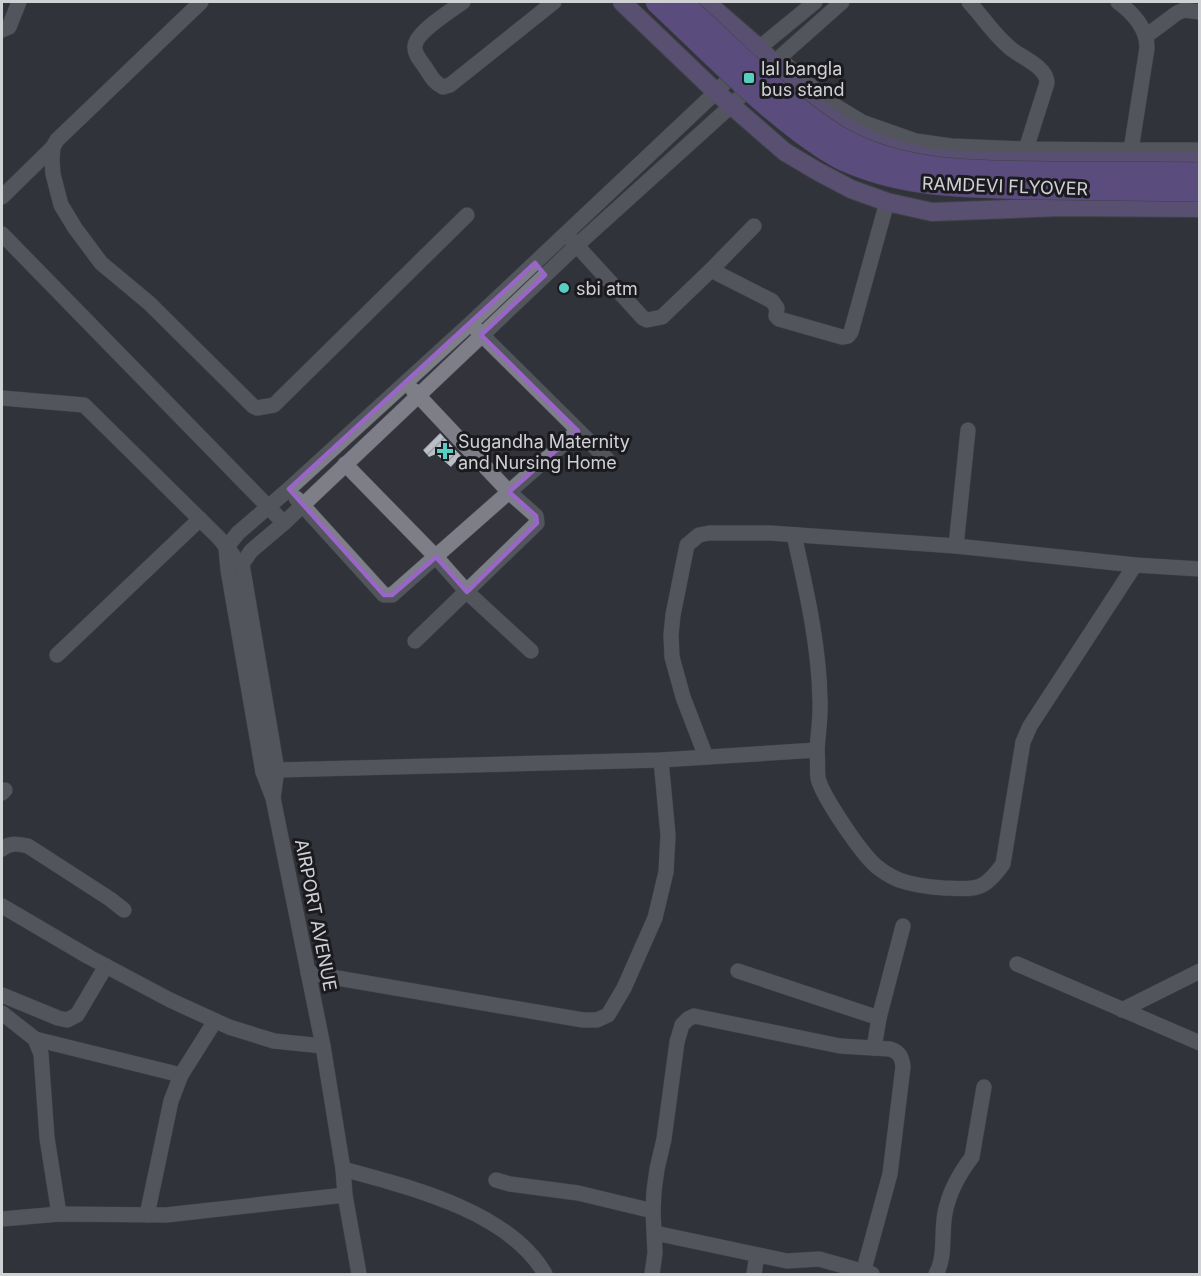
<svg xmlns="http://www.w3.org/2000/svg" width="1201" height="1276" font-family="Inter,sans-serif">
<defs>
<pattern id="building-hatch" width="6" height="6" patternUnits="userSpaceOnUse" patternTransform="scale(1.5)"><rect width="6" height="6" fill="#b9bec7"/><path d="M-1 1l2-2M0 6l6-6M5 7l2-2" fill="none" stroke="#9a9ea5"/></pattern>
</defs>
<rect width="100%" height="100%" fill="#32333b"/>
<polygon fill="url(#building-hatch)" points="440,433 461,456 451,467 436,454 429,457 423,450"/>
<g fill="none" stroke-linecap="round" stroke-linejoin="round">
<g stroke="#515258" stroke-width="16">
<g id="minor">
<polyline points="201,2 57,140 53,147 52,160 53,174 61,205 75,228 101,263 149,303 253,406 257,408 274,405 467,215"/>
<path d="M463,2c-11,8 -47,30 -48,44 -1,8 6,15 10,21 6,9 8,15 18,20l7,-2 104,-83"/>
<path d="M969,2c15,16 27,36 45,49 11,8 33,17 33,32l-21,66"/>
<polyline points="2,30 9,27 19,2"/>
<polyline points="1146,36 1177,13 1184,10 1200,12"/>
<path d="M782,61l47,41 33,20 54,19 35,5 75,3 105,1 16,-102c0,-19 -14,-35 -29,-46"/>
<polyline points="1131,150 1200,150"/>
<polyline points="2,197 53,147"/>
<polyline points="2,234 284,523"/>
<polyline points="570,238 643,318 647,320 662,317 711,270 772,301 777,308 776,316 779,319 842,337 848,336 851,332 887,202"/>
<polyline points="711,270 754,226"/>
<polyline points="475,328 607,459"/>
<polyline points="413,390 509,492 536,516 537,523 415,641"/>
<polyline points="2,398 84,405 219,538 233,555"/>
<polyline points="345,464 436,557 467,592 531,651"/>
<polyline points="296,498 384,595 392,595 578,431"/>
<path d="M794,535c12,54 25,109 26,165 1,16 -2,34 -3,50"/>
<polyline points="956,546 968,430"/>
<polyline points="242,564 251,551 284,523 576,246 732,105 779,58 842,2"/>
<polyline points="242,564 277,770 273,798 323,1046 343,1169 345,1195 359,1274"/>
<polyline points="57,655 200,519"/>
<polyline points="706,757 683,697 672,657 671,635 673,615 687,545 699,535 709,533 770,533 956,546 1135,565 1200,569"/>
<path d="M263,772l14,-2 384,-10 156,-10c1,9 0,19 1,28 4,18 43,75 58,88 6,5 16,11 23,14 14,5 30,7 45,8 32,1 39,4 59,-24l20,-122 7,-16 105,-161"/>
<polyline points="2,793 5,790"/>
<polyline points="273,798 263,772 228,570 226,548 238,533 289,489 472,322 716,92 759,48 815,2"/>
<path d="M2,849c8,-7 16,-5 26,-3l82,53 14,11"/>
<polyline points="2,906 89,957 170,1000 229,1027 274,1041 323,1046"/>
<polyline points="1017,964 1200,1043"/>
<polyline points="738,971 879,1018 874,1048"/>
<polyline points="308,973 583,1020 597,1020 608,1015 624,988 655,918 666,872 668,835 661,760"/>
<polyline points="2,995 58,1018 67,1020 77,1015 106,966"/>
<polyline points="1122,1010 1200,971"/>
<polyline points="2,1013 35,1039 41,1054 47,1138 59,1214"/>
<polyline points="879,1018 903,926"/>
<polyline points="35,1039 181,1075"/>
<path d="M343,1169c66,18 166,42 202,105"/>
<polyline points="496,1180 510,1184 578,1193 653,1211"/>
<polyline points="147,1215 171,1101 181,1075 215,1021"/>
<polyline points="2,1219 59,1214 166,1215 345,1195"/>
<polyline points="655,1233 787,1261 819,1259 872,1274"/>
<path d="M652,1274l3,-21 -2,-42 1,-20 3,-22 7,-30 13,-97 5,-17 6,-6 6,-3 146,30 50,3c10,3 12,9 13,18l-13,107 -27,99"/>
<polyline points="754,1274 757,1255"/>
<path d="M936,1274c10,-17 5,-41 9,-61 4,-21 14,-39 27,-56l12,-70"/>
</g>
</g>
<g stroke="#515258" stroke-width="20">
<g id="major">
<polyline points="622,2 716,92 785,152 817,171 851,189 887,202 932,212 1060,207 1200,208"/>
<polyline points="706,2 759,48 812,102 839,124 874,142 929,158 963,160 1200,160"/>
</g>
</g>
<use href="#minor" stroke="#7d7e87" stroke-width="15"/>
<use href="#major" stroke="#8772b3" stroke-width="18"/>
<g stroke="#515258" stroke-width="22" stroke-linecap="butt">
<g id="highway-bridge">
<path d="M656,2c47,44 93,92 145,131 14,10 27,20 42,27 63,29 130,27 197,29 53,1 106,1 160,2"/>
<path d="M682,2c36,33 70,67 107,98 18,15 36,29 56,40 63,34 139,31 209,32 48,0 97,0 146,1"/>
</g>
</g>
<use href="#highway-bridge" stroke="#8e6ad1" stroke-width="21"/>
</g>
<path d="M0 0H1201V1276H0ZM535,263l10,12 -64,60 97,96 -69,61 27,24 1,7 -70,69 -31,-35 -44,38h-8l-95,-106z" fill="#32333b" fill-opacity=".55" fill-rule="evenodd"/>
<path fill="none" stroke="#9966c7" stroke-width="4.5" stroke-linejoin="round" d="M535,263l10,12 -64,60 97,96 -69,61 27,24 1,7 -70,69 -31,-35 -44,38h-8l-95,-106z"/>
<g fill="#57cec1" stroke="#1b1b1f" stroke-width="2">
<rect x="743" y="72" width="12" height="12" rx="3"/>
<circle cx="564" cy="288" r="6"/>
<path d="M442 442h6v6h6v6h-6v6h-6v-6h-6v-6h6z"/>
</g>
<g text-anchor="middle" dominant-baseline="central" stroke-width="6" stroke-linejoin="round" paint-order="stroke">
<g font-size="18" fill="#d0d1d5" stroke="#1b1b1f" text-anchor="start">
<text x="761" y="68">lal bangla<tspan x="761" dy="21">bus stand</tspan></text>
<text x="576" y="288">sbi atm</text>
<text x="458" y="441">Sugandha Maternity<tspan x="458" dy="21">and Nursing Home</tspan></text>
</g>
<g font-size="18" fill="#d0d1d5" stroke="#1b1b1f">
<text transform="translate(1005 186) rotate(2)">RAMDEVI FLYOVER</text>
<text transform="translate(316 915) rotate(79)">AIRPORT AVENUE</text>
</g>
</g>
<rect width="1201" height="1276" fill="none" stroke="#d0d1d5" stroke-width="6"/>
</svg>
